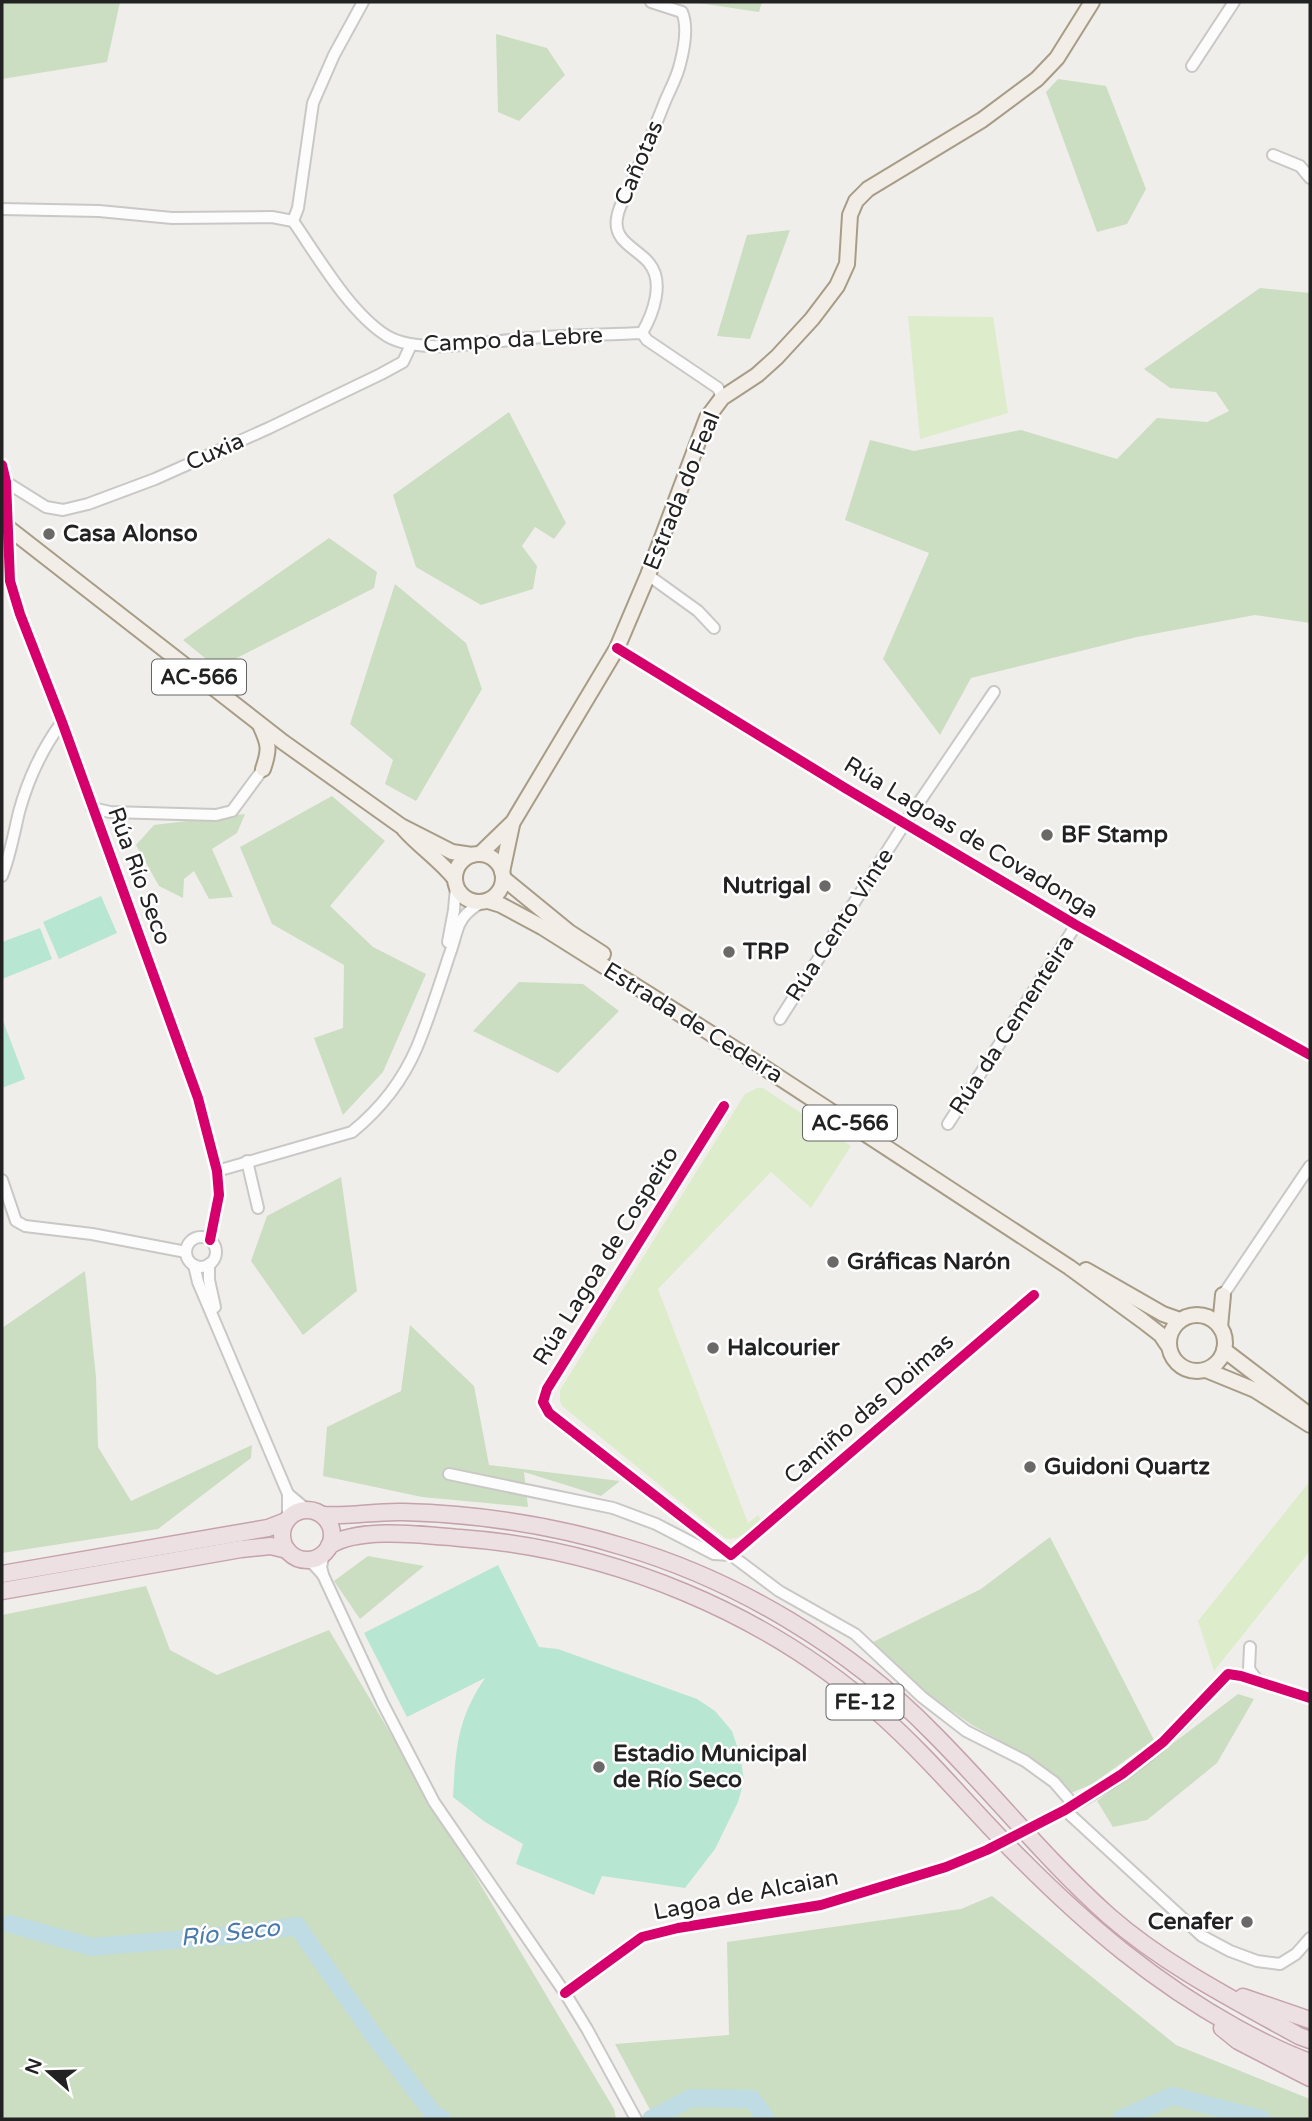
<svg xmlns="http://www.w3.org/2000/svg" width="1312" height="2121" font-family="'Varela Round',sans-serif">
<rect width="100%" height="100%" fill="#f0eeeb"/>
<g fill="#ddeccb">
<polygon points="908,316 993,317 1008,413 920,439"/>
<path d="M757,1088h6l88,58 -40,62 -40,-36 -113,117 90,234 10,-8 3,5c-11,9 -21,22 -36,18l-163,-132 -2,-5v-11l185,-296z"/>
<polygon points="1310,1481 1310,1551 1214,1671 1198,1621"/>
</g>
<g fill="#cbdec1">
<polygon points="2,2 120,2 107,62 2,79"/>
<polygon points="692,2 762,2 759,12"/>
<polygon points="496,34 547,48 565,75 519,121 498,112"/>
<polygon points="1058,79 1106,86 1146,189 1127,224 1097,232 1046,92"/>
<polygon points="790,230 750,339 717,336 747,235"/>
<polygon points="1260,288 1310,293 1310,623 1255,615 1137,637 971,678 940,735 883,659 929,553 845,520 870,440 914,451 1021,430 1117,459 1157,418 1207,422 1229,411 1216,392 1170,388 1144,369"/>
<polygon points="509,412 566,523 554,539 535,527 522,546 537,566 533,589 481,605 416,567 393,495"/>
<polygon points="329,538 377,572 374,588 217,668 183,640"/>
<polygon points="395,584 466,643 482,689 416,801 385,784 393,760 350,724"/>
<polygon points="332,796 385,841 330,906 373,947 426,974 383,1072 343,1115 314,1038 343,1028 344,965 272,924 240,847"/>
<polygon points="245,814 237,833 212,849 233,897 209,899 194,871 184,879 183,898 159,886 136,845 154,825"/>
<polygon points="519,982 583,984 619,1011 558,1073 473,1031"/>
<polygon points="341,1177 357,1291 303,1335 251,1261 267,1216"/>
<polygon points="85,1271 96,1377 98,1447 131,1501 252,1445 251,1458 158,1529 2,1553 2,1328"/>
<polygon points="410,1325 474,1386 489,1465 620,1481 601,1496 524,1472 528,1507 422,1497 323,1476 327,1427 401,1391"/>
<polygon points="1050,1537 1154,1740 1092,1784 1071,1793 1038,1762 972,1725 926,1693 873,1642 981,1589"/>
<polygon points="368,1556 424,1566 360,1619 334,1581"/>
<polygon points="146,1586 170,1650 217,1675 329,1630 614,2109 616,2119 2,2119 2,1615"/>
<polygon points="1238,1694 1254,1699 1217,1763 1147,1820 1113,1827 1097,1801"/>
<polygon points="992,1896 1176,2045 1310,2099 1310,2119 655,2119 615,2044 729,2035 727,1942 961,1909"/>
</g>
<g fill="#b7e6d2">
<polygon points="101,896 117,933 59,959 43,922"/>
<polygon points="40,928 52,959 2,979 2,942"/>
<polygon points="2,1018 25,1079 2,1088"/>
<path d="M498,1565l41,82 19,2 139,50 18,12 17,20 8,24 4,25 -6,22 -23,47 -30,39 -83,-12 -8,19 -78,-31 7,-20 -38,-22 -32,-25c3,-50 4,-77 32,-119l-78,39 -43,-84z"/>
</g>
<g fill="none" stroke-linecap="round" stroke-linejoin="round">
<g stroke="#bfdbe3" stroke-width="18">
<polyline points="10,1924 92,1947 245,1934 297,1926 374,2036 435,2116 442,2119"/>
<polyline points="651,2119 691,2098 752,2099 766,2119"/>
<polyline points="1121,2119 1172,2096 1262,2119"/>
</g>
<polyline stroke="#c7c5c3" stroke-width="10" stroke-dasharray="10 5" stroke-linecap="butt" points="987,1850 1029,1828"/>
<g stroke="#c9c8c7" stroke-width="14">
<g id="minor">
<polyline points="1192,66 1234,2"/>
<polyline points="1273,155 1300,166 1310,178"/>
<path d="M2,209l97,2 73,7 100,-1 21,4c25,36 57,92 94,115 32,19 97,6 132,3 41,-4 82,-4 123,-6l5,7 71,48 4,10"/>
<polyline points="293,221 298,208 313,103 334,55 363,2"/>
<path d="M642,333c11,-19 23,-51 7,-70 -12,-15 -36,-21 -32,-45 2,-14 11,-26 16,-39 11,-25 21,-50 31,-75 5,-13 13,-26 16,-40 4,-15 8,-38 2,-52l-31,-10"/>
<polyline points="2,465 6,482 10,581 20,614 62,722 198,1098 217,1171 219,1195 210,1240"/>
<polyline points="6,482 46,507 63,510 88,504 155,479 269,428 381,374 403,362 411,345"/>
<polyline points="648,575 698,611 714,628"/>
<polyline points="617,648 845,788 1076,925 1310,1055"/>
<polyline points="92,808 110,812 216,815 232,811 263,769"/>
<path d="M2,876c8,-20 12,-43 17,-64 9,-33 23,-63 43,-90"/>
<polyline points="448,942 454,910 456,887"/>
<polyline points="780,1019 905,823 994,692"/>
<polyline points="724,1106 547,1389 543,1402 549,1413 731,1555 1034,1295"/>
<polyline points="948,1124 1076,925"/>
<polyline points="247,1161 258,1208"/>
<path d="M217,1171l135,-39c27,-22 51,-52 65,-85 12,-29 22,-60 32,-91 4,-10 6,-21 10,-31 4,-10 13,-17 22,-22"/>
<polyline points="2,1180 16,1221 25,1226 92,1234 186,1252"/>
<circle cx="201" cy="1252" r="15"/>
<polyline points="209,1264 209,1280 215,1307"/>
<polyline points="194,1265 198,1282 288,1494 288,1518"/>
<polyline points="1223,1295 1310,1166"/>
<polyline points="449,1474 613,1508 656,1524 714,1554 731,1555 779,1591 855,1634 922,1697 966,1731 1025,1761 1054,1782 1073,1804"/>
<polyline points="288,1494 306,1509"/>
<polyline points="305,1560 314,1565 323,1575 382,1702 434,1802 565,1993 587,2029 636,2119"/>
<polyline points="323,1575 321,1567 324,1553"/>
<polyline points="1250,1647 1249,1669 1257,1680"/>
<polyline points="1065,1810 1202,1936 1230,1951 1257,1961 1280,1964 1296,1954 1310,1938"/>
<path d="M1037,1824c43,-21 93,-50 128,-83 22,-22 42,-45 63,-67l13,2 69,22"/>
<polyline points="565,1993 642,1937 678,1928 821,1905 946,1867 987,1850"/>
</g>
</g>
<g stroke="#a79c86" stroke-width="18">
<g id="major">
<polyline points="2,523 283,742 401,826 452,852 472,855"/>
<path d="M260,725c9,19 10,24 3,44"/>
<path d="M404,829c16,18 36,31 51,50"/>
<circle cx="479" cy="878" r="24"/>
<polyline points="480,854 513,822 617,648 648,575 707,418 722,398 757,375 777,357 812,319 837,286 847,264 850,215 856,201 868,189 982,120 1037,79 1057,58 1092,2"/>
<polyline points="502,872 512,825"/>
<polyline points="503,878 569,932 603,954"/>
<polyline points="488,901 501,905 542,927 748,1057 1069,1267 1143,1321 1161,1335 1167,1344"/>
<polyline points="1086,1270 1163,1314 1180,1320"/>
<circle cx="1197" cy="1343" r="28"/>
<polyline points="1220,1327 1223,1295"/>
<polyline points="1224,1350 1304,1411"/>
<polyline points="1206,1370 1255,1390 1310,1425"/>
</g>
</g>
<g stroke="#c5a2ac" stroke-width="19">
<g id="highway">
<circle cx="307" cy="1535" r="25"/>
<path d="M322,1515c27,2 54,-4 81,-3 76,2 149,13 221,35 113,33 227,102 309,186 60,60 112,126 176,183 56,49 125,84 190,120l11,4"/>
<path d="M329,1546c29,-20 96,-11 131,-8 152,11 307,75 421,177 51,45 93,98 142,146 66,66 131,121 214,167 24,13 47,25 73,34"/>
<polyline points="2,1574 268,1528 286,1521"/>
<polyline points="2,1591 241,1549 271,1546 287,1550"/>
<polyline points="1243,1997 1310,2020"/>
<polyline points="1222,2028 1238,2041 1310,2078"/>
</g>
</g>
<use href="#minor" stroke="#fdfcfc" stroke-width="10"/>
<use href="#major" stroke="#f3ede7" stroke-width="14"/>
<use href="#highway" stroke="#ece0e2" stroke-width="16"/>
<g stroke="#fff" stroke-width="15">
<g id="cycleway">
<polyline points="2,465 6,482 10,581 20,614 62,722 198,1098 217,1171 219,1195 210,1240"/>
<polyline points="617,648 845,788 1076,925 1310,1055"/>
<polyline points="724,1106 547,1389 543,1402 549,1413 731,1555 1034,1295"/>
<polyline points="565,1993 642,1937 678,1928 821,1905 946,1867 987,1850 1065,1810 1122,1774 1163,1742 1228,1674 1241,1676 1310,1698"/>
</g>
</g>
<use href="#cycleway" stroke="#d6006c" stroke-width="10"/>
</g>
<g fill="#6a6968" stroke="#fff" stroke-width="2.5">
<circle cx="49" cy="534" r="7"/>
<circle cx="1047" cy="835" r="7"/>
<circle cx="825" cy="886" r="7"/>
<circle cx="729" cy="952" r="7"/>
<circle cx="833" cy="1262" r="7"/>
<circle cx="713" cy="1348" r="7"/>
<circle cx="1030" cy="1467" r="7"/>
<circle cx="599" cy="1767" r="7"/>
<circle cx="1247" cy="1922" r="7"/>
</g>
<g text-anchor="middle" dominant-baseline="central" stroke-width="5" stroke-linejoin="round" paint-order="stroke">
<g fill="#fff" stroke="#646464" stroke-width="2">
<rect x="152" y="659.5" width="94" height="35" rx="5"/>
<rect x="803" y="1105.5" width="94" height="35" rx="5"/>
<rect x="826.5" y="1684.5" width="77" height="35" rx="5"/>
</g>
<g font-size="21" font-weight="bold" fill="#222">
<text x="199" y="677">AC-566</text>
<text x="850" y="1123">AC-566</text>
<text x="865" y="1702">FE-12</text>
</g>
<g font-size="23" fill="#222" stroke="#fff">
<text transform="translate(639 163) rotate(-67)">Cañotas</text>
<text transform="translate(513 340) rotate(-3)">Campo da Lebre</text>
<text transform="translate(215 452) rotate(-24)">Cuxia</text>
<text transform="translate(682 491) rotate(-68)">Estrada do Feal</text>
<text transform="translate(971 838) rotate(31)">Rúa Lagoas de Covadonga</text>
<text transform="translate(139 876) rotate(70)">Rúa Río Seco</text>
<text transform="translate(840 925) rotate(-57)">Rúa Cento Vinte</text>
<text transform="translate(693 1023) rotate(32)">Estrada de Cedeira</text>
<text transform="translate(1012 1025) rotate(-57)">Rúa da Cementeira</text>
<text transform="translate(606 1256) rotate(-58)">Rúa Lagoa de Cospeito</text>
<text transform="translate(869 1409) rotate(-41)">Camiño das Doimas</text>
<text transform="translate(746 1895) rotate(-11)">Lagoa de Alcaian</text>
</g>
<g font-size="23" font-weight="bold" fill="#222" stroke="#fff" text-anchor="start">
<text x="63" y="534">Casa Alonso</text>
<text x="1061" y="835">BF Stamp</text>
<text x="811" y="886" text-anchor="end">Nutrigal</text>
<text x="743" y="952">TRP</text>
<text x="847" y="1262">Gráficas Narón</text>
<text x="727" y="1348">Halcourier</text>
<text x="1044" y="1467">Guidoni Quartz</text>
<text x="613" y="1754">Estadio Municipal<tspan x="613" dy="26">de Río Seco</tspan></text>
<text x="1233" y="1922" text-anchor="end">Cenafer</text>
</g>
<g font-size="24" font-style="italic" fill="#4a7aab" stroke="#fff">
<text transform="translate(230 1933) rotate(-6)">Río Seco</text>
</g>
</g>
<rect width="1312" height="2121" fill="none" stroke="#222222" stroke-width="7"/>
<g transform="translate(49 2072) rotate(290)" stroke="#ffffff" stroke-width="5" paint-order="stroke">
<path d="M0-5L12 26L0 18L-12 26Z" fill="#222222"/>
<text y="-10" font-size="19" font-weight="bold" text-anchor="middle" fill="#222222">N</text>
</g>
</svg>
